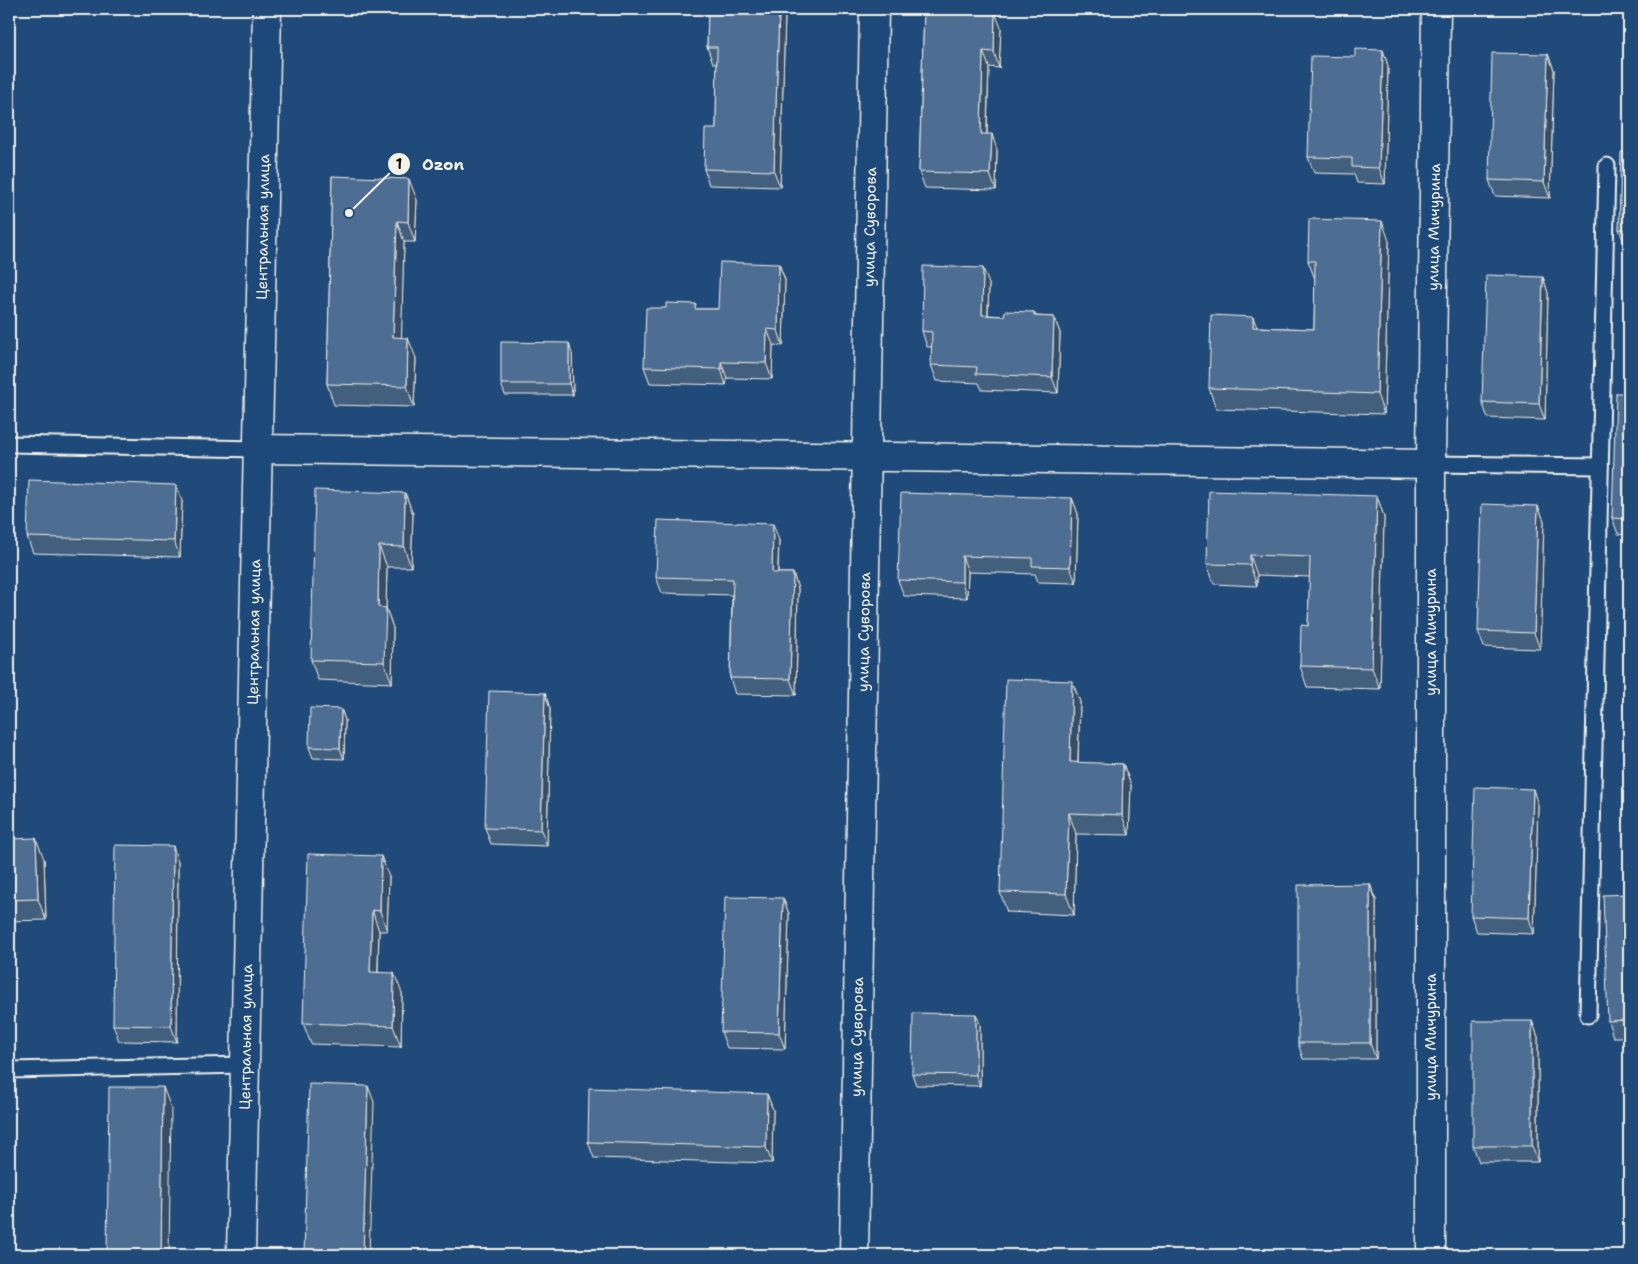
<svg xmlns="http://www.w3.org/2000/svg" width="1638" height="1264" font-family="'Shantell Sans',sans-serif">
<rect width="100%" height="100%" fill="#1f4a7a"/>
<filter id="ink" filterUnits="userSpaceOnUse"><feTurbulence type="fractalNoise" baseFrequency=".02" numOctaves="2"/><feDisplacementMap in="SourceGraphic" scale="10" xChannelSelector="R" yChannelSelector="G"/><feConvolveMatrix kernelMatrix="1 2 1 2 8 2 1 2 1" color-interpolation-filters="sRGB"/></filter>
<g filter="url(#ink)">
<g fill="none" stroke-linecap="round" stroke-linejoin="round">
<g stroke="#f4f1e8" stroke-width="19">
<g id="service">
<polyline points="9,444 258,449"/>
<polyline points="1431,464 1600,466"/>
<polyline points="1588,1015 1607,166"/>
<polyline points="9,1070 245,1065"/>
</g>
</g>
<g stroke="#f4f1e8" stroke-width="31">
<g id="minor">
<polyline points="258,449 1431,464"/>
<polyline points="854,1255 874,9"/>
<polyline points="1431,1255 1431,464 1436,9"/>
</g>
</g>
<g stroke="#f4f1e8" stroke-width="31">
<polyline id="secondary" points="241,1255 267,9"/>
</g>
<use href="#service" stroke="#1f4a7a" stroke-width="15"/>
<use href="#minor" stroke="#1f4a7a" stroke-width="28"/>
<use href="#secondary" stroke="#1f4a7a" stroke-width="28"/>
</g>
<g fill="#425f7e" stroke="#f4f1e8">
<polygon points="708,9 783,9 785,14 780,187 709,185 704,169 716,129 717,63 713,63 707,47"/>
<polygon points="924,9 950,9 951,11 1001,28 999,68 989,67 987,134 997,150 996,190 925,188 919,172"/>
<polygon points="1346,9 1386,9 1386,10"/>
<polygon points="1629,9 1629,74 1624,58"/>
<polygon points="1383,50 1388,66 1385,184 1357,183 1354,174 1314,173 1308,157 1355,57"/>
<polygon points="1548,54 1554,70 1550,198 1495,196 1489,180"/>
<polygon points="1629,152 1629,246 1625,245 1619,229"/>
<polygon points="332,176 417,200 415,242 404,242 401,337 416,358 414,407 334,405 327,384"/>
<polygon points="1389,241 1384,414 1216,409 1209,388 1257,327 1314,329 1315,279 1308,261"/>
<polygon points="779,264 785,280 783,346 773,345 772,379 727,378 726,385 650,383 644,367 697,309 718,309"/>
<polygon points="1543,277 1548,293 1545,420 1488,418 1482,402"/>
<polygon points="989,284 988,315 1004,316 1034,312 1036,316 1054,317 1060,333 1058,393 982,390 979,383 937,381 931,365 932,347 927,347 922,331"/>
<polygon points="572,354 573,395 505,395 501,384"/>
<polygon points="1629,393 1629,535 1618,534 1612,518"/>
<polygon points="405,493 413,514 411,567 387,567 386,608 393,628 392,683 318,680 311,660"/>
<polygon points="1377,496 1384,517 1380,689 1307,687 1300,666 1308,626 1310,577 1257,575 1257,586 1214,584 1207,564"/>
<polygon points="1072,498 1078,514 1076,583 1038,582 1035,574 968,572 967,598 904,596 898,580"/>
<polygon points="182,501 180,557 33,553 27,537"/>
<polygon points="1538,506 1544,521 1540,649 1484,647 1478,631"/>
<polygon points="779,540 778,573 793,573 798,589 796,695 735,694 730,678 732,595 662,593 656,577"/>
<polygon points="1072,681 1080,702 1078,763 1123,764 1131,785 1129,835 1076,834 1074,915 1007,912 1000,892"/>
<polygon points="545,693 550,709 547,846 491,844 485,828"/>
<polygon points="341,709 345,720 344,759 313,758 309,747"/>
<polygon points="1538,805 1534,934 1477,932 1471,916"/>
<polygon points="9,839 44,859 46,920 9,921"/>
<polygon points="178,862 177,1042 119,1041 113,1025"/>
<polygon points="389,877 387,931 379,931 378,972 402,993 401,1047 311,1044 303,1023"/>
<polygon points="1370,884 1376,900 1376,1059 1303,1059 1298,1043"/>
<polygon points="1629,894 1629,1037 1613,1037 1608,1021"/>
<polygon points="783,898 789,914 785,1049 727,1048 721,1032"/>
<polygon points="1532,1021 1538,1037 1538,1162 1479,1162 1473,1146"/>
<polygon points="980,1024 980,1086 916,1085 912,1074"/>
<polygon points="767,1094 773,1110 772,1163 594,1158 588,1142"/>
</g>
<g fill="#364d66" stroke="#f4f1e8">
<polygon points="779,9 783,9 785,14 780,187 774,171"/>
<polygon points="995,12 1001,28 999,68 994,52"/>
<polygon points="1383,50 1388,66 1385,184 1379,168"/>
<polygon points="983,51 989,67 986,150 981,134"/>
<polygon points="1548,54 1554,70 1550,198 1544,182"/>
<polygon points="992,134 997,150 996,190 990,174"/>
<polygon points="409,179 417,200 415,242 408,222"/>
<polygon points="397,221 404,242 401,357 393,337"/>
<polygon points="1382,221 1389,241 1384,414 1377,394"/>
<polygon points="779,264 785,280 783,346 778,330"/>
<polygon points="983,268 989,284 987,331 982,315"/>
<polygon points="1543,277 1548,293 1545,420 1539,404"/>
<polygon points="1054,317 1060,333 1058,393 1052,377"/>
<polygon points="1253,317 1261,338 1253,327"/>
<polygon points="767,329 773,345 772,379 766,363"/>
<polygon points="408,338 416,358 414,407 407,386"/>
<polygon points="569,343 572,354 573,395 569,384"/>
<polygon points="721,362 727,378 726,385 721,369"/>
<polygon points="176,485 182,501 180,557 174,541"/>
<polygon points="405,493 413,514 411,567 404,547"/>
<polygon points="1377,496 1384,517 1380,689 1372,668"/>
<polygon points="1072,498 1078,514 1076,583 1070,567"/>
<polygon points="1538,506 1544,521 1540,649 1534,633"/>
<polygon points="773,524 779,540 777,589 772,573"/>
<polygon points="379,546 387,567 386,608 393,628 392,683 384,662 378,607"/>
<polygon points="1250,555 1257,575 1257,586 1250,565"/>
<polygon points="962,556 968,572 967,598 962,582"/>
<polygon points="793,573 798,589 796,695 790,679"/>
<polygon points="1072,681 1080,702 1077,783 1070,762"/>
<polygon points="545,693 550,709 547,846 541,830"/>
<polygon points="341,709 345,720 344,759 340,748"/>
<polygon points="1123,764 1131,785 1129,835 1122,815"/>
<polygon points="1533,789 1538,805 1534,934 1529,918"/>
<polygon points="1069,813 1076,834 1074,915 1066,894"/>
<polygon points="36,838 44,859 46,920 38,899"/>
<polygon points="173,846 178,862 177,1042 171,1026"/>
<polygon points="381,856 389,877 387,931 380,911"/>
<polygon points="1370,884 1376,900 1376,1059 1370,1043"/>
<polygon points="783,898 789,914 785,1049 779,1033"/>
<polygon points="372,910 379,931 377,993 370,972"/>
<polygon points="394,973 402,993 401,1047 393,1026"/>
<polygon points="976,1014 980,1024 980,1086 976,1075"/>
<polygon points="1532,1021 1538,1037 1538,1162 1532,1146"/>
<polygon points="368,1086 374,1102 369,1255 363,1255"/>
<polygon points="163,1087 171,1108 169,1255 161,1255"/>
<polygon points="767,1094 773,1110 772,1163 766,1147"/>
</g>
<g fill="#4d6e92" stroke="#f4f1e8">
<polygon points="708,9 779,9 774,171 704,169 705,129 716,129 717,47 707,47"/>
<polygon points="924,9 947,9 947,11 995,12 994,52 983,51 981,134 992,134 990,174 919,172"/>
<polygon points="1625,9 1629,9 1629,59 1624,58"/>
<polygon points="1355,49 1383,50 1379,168 1352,167 1352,158 1308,157 1311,56 1355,57"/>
<polygon points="1492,53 1548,54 1544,182 1489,180"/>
<polygon points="1621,152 1629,152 1629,230 1619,229"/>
<polygon points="332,176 409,179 408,222 397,221 393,337 408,338 407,386 327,384"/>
<polygon points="1309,219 1382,221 1377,394 1209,388 1211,315 1253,317 1253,327 1314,329 1315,261 1308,261"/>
<polygon points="720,262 779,264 778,330 767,329 766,363 721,362 721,369 644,367 646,308 666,308 666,303 696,304 695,309 718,309"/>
<polygon points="923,266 983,268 982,315 1004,316 1005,311 1034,312 1034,316 1054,317 1052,377 976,374 977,367 931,365 932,332 922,331"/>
<polygon points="1486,275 1543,277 1539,404 1482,402"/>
<polygon points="501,342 569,343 569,384 501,384"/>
<polygon points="1616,393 1629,393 1629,519 1612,518"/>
<polygon points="29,480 176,485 174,541 27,537"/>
<polygon points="315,490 405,493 404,547 379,546 378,607 386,608 384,662 311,660"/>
<polygon points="1209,491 1377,496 1372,668 1300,666 1301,625 1308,626 1310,557 1250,555 1250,565 1207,564"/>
<polygon points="901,493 1072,498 1070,567 1032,566 1032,558 962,556 962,582 898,580"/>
<polygon points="1482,504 1538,506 1534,633 1478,631"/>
<polygon points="658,520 773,524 772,573 793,573 790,679 730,678 733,579 656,577"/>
<polygon points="1006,679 1072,681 1070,762 1123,764 1122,815 1069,813 1066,894 1000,892"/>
<polygon points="489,691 545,693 541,830 485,828"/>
<polygon points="310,708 341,709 340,748 309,747"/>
<polygon points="1475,787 1533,789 1529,918 1471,916"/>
<polygon points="36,838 38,899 9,900 9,839"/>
<polygon points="115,845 173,846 171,1026 113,1025"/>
<polygon points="308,854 381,856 380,911 372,910 370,972 394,973 393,1026 303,1023"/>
<polygon points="1370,884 1370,1043 1298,1043 1298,885"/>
<polygon points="1629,894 1629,1020 1608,1021 1603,895"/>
<polygon points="725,897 783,898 779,1033 721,1032"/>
<polygon points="913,1013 976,1014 976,1075 912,1074"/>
<rect x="1473" y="1021" width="59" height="125"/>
<polygon points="309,1084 368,1086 363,1255 304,1255"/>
<polygon points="109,1087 163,1087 161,1255 107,1255"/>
<polygon points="589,1088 767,1094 766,1147 588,1142"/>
</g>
</g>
<g text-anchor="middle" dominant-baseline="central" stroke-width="4.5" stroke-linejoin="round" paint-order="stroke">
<g font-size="15" fill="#f4f1e8" stroke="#1f4a7a">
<text transform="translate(263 227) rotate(-89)">Центральная улица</text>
<text transform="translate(870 227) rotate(-89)">улица Суворова</text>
<text transform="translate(1434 227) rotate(-89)">улица Мичурина</text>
<text transform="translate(254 632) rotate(-89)">Центральная улица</text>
<text transform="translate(864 632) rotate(-89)">улица Суворова</text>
<text transform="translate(1431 632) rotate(-90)">улица Мичурина</text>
<text transform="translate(246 1037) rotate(-89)">Центральная улица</text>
<text transform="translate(857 1037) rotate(-89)">улица Суворова</text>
<text transform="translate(1431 1037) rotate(-90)">улица Мичурина</text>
</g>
</g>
<path fill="none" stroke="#f4f1e8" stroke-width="2" d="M349 213L399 164"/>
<g fill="#f4f1e8" stroke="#1f4a7a" stroke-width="2">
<circle cx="349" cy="213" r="5"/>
<circle cx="399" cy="164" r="12"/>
</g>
<g font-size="15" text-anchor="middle" font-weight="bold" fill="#111">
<text x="399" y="169">1</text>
</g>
<g font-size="16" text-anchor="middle" font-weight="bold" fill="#f4f1e8" stroke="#1f4a7a" stroke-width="4.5" stroke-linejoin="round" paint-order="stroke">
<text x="443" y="170">Ozon</text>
</g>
<rect width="1638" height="1264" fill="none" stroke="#1f4a7a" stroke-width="30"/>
<rect x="15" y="15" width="1608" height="1234" fill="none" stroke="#f4f1e8" stroke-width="2" filter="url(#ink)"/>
</svg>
